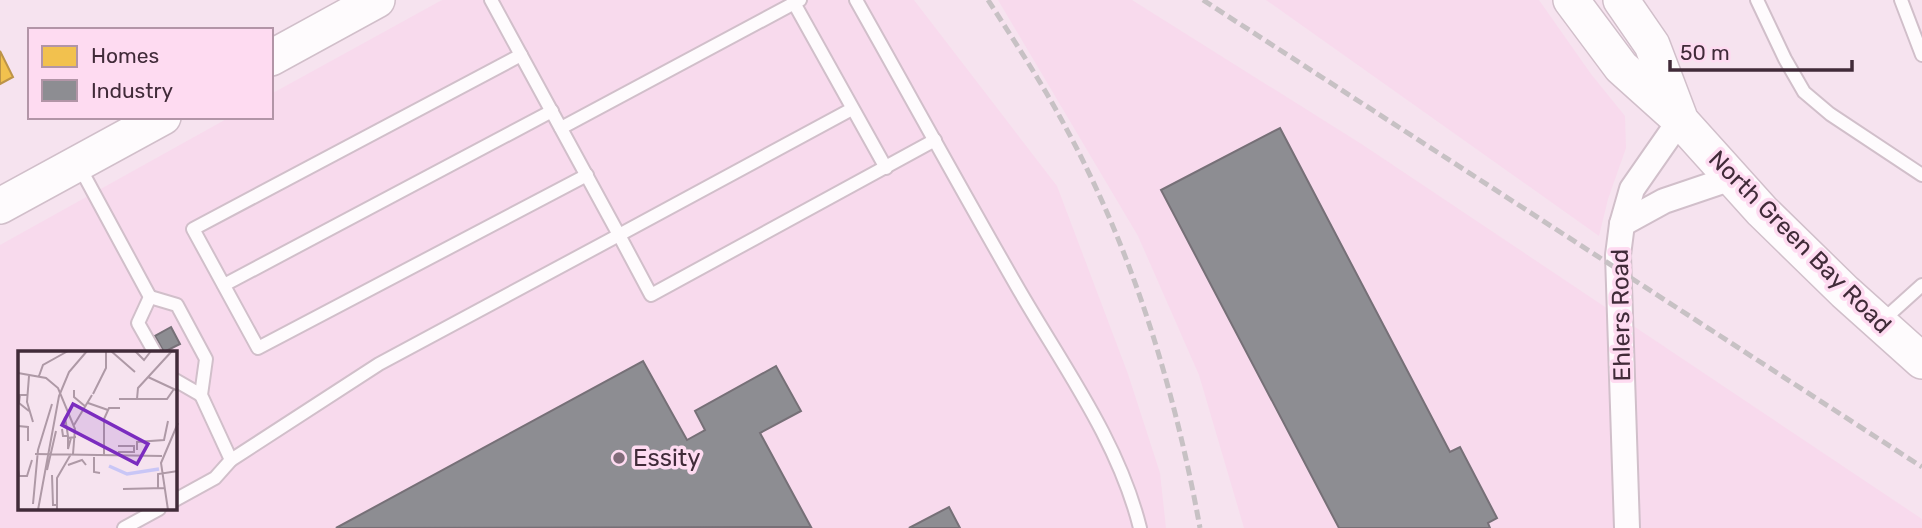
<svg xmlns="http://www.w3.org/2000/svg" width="1922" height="528" font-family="Rubik,sans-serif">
<rect width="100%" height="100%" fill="#f6e3ef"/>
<g fill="#f8daed" fill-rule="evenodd">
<path d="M442,0h472l143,186 71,188 32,99 6,55h-1166v-283l230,-128h41v-23zM19,353h156v156h-156z"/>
<polygon points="998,0 1132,0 1363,145 1922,519 1922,528 1244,528 1199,375 1138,236"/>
<polygon points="1266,0 1539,0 1591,74 1625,116 1626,148 1608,199 1599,236"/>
</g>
<polygon fill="#f2c14e" stroke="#bd9448" stroke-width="2" points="0,51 13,77 0,84"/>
<g fill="#8d8d92" stroke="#767077" stroke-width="2">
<polygon points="1280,128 1450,452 1460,447 1497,518 1488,523 1490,528 1339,528 1161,190"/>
<polygon points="171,327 180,344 164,352 155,336"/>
<polygon points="643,361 687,440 705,430 695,411 776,366 801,411 760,433 811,527 336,528"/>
<polygon points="949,507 960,528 909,528"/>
</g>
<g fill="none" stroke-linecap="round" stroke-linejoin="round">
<g stroke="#d1bfca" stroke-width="16">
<g id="lane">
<path d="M856,0c53,94 105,189 159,283 45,79 103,156 125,245"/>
<polyline points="1757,0 1785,59 1804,92 1830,114 1922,175"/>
<polyline points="1901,0 1922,55"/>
<polyline points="794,3 886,168"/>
<polyline points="521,55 193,229 258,348 587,175"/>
<polyline points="852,109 619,235 651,295 935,140"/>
<polyline points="561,128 800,0"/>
<polyline points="78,164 150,297"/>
<polyline points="224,285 552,111"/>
<polyline points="1882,321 1922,285"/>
<polyline points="155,353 138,323 150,297 177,305 206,359 201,395 231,460 215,478 175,500"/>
<polyline points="175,380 201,395"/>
<polyline points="231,460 379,364 619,235 491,0"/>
<polyline points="124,528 159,509"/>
</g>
</g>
<g stroke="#d1bfca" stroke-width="28">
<g id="street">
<polyline points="1622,224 1664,201 1732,178"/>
<polyline points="1627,528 1618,255 1622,224 1632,189 1680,120"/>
</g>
</g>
<g stroke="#d1bfca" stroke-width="38">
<g id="secondary">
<polyline points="1571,0 1621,67 1680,120 1762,211 1845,292 1922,361"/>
<polyline points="1621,0 1652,45 1679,116"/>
<polyline points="271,58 377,0"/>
<polyline points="0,206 163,117"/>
</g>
</g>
<use href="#lane" stroke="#fefbfd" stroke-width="12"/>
<use href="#street" stroke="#fefbfd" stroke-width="24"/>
<use href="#secondary" stroke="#fefbfd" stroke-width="35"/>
<g stroke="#c7c1c4" stroke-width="5" stroke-dasharray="10 5" stroke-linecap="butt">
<path d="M988,0c25,39 50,77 72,117 71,128 114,268 140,411"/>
<polyline points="1203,0 1922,467"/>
</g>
</g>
<circle fill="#806b79" stroke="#fedbf1" stroke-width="2.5" cx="619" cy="458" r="7"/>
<g text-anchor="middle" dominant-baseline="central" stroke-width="7" stroke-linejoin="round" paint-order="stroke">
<g font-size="24" fill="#412b39" stroke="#fedbf1">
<text transform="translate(1800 242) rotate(45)">North Green Bay Road</text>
<text transform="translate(1621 315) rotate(-91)">Ehlers Road</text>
</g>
<g font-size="24" fill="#412b39" stroke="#fedbf1" text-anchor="start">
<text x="633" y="458">Essity</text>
</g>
</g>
<g transform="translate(18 351)">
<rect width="159" height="159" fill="#f6e3ef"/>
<path fill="none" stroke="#c9c6f6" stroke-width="3.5" d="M91,115l18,8 32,-5"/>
<path fill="none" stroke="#ae99a6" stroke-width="2" d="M93,0l24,21M117,0l9,9 7,-9M0,22l28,5 12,10 17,41 -2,25M11,25l-2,26 6,20M21,25l4,-11 25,-14M130,26l30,14M56,39v7l12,10M75,43l13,-26v-17M9,44h-7l-1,8 10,8M101,48h48l7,-10M119,48l1,-11 34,-37M70,52l20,7M56,74l18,-30M0,75l10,1v14M44,78l1,7h5l-3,-19 -2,10M53,87l-3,11v-11l8,-1M119,94v5v-8l27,-2 4,-19M100,95h16v6h-16M17,103l127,2M86,105v-37l5,-11h11M76,106v15l6,1M50,114l14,-5 4,5M0,119l1,6h8l5,-16M29,119l9,-39M34,124l1,30h4M140,137v-14l20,-3M105,138l41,-1M15,153l5,-54 14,-46M20,159l21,-114 10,-24 18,-21M39,159v-32l14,-24M150,159l-7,-47 17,-40"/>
<path fill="#7b2cbf" fill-opacity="0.15" stroke="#7b2cbf" stroke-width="3.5" d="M55,53l75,40 -11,20 -75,-39z"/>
<rect width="159" height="159" fill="none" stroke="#412b39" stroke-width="3.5"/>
</g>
<rect x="28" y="28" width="245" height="91" fill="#fedbf1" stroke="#b295a7" stroke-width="2"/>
<rect x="42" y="46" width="35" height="21" fill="#f2c14e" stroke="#b295a7" stroke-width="2"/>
<text x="91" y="63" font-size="21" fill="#412b39">Homes</text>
<rect x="42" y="80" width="35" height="21" fill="#8d8d92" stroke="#b295a7" stroke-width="2"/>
<text x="91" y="98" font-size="21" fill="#412b39">Industry</text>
<path d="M1670 60v10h182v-10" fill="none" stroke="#412b39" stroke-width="3.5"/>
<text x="1680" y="60" font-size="21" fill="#412b39" stroke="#fedbf1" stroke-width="5" paint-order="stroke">50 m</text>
</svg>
